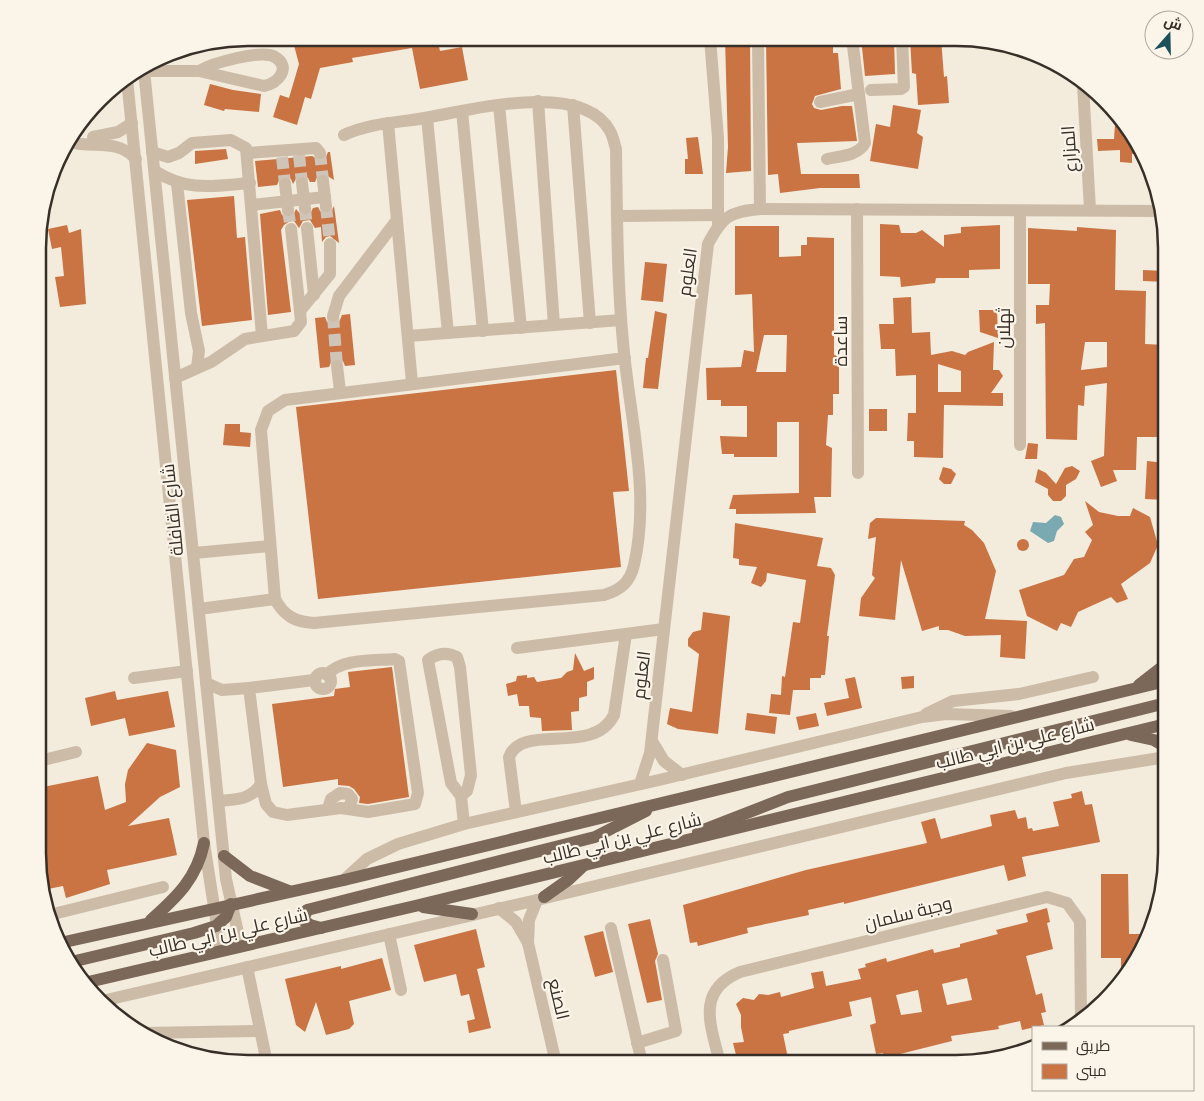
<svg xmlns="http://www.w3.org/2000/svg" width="1204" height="1101" font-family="'IBM Plex Sans',Cairo,sans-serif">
<rect width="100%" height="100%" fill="#f3ebdc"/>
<polygon fill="#7aa9b1" points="1055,515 1061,517 1064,524 1057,531 1054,541 1048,543 1030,531 1033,522 1046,523"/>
<g fill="#ca7343" fill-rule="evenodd">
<polygon points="292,38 312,38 313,43 342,38 437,38 440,51 462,47 468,80 420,89 412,48 352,58 353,62 320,68 311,99 305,97 297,125 273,117 280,95 289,98 299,64"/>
<polygon points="725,38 750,38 751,171 726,173 728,147"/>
<polygon points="766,38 833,39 833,53 838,53 841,89 815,96 812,104 814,108 821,110 842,106 852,106 857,141 797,143 801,174 859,174 860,188 820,188 780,193 778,174 768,175"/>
<polygon points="861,38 894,38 895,74 865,76"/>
<polygon points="910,38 941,38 944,77 947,76 949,103 918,105 916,74 912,73"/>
<polygon points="210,84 233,90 261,94 259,112 225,109 224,111 204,105"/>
<polygon points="893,105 921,110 917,133 923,137 918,169 870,161 876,124 890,127"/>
<polygon points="1115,124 1124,124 1142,154 1132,154 1132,163 1120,162 1120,150 1098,151 1097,139 1114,139"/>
<polygon points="698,137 703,174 685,174 685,159 688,159 686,138"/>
<polygon points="226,149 228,159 195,164 195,151"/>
<polygon points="328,152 330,152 334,180 323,173 318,175 315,182 310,182 308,178 302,175 297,177 293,184 291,179 285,176 280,178 277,185 258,187 255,161 312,156 321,161 325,159"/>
<polygon points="234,196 237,238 245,237 252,320 202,326 187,200"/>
<polygon points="334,206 339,243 330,236 326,237 322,242 321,227 315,228 310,220 303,221 299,228 294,221 290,221 284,225 281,230 291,312 268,315 260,214 280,210 282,215 288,218 293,216 296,209 301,215 305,216 310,214 313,208 318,207 320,211 326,214 331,212"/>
<polygon points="880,224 899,225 901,233 916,233 922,230 944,247 944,235 961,233 961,227 1000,225 1000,269 969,270 969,278 936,278 935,283 901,287 900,277 880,276"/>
<polygon points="67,225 69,233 81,229 86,304 60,307 55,277 64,276 61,247 52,249 48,229"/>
<path d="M735,226h44v31l22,-1v-11h6v-8l27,1v117l5,1v38h-6v21h-5l-2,30 6,3 -1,49h-17l2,16 -80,1v-5h-7l4,-14 66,-2v-71h-22v35h-43v-3h-12l-2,-18 27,1v-31h-26v-6h-14l-1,-32 35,-1 3,-17 10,2 -2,-58 -17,1zM764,335h23l-1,37h-30z"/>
<path d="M1077,227l39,3 -1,60 31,1 -1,53 21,1v92h-29l-1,33h-23l4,11 -16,6 -10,-26 13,-5 3,-73 -22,3 -1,20 -6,-1 -1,35 -31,-1 -1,-116 -9,1v-19h13l1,-21h-22v-56l49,3zM1085,342h22v25l-26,3z"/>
<polygon points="645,262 667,264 663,302 641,300"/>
<polygon points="1143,270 1166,271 1166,282 1143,281"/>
<path d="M911,297l1,36 18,-1 1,23 21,-4 13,4 3,-3 26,-10 -1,28h6l4,6 -12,17h12v13l-59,-1 -1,53 -29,-1v-16h-7l1,-28h8v-38l-20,1 -1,-27h-14l-2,-25h15l-1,-26zM938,364l23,7v21h-23z"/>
<polygon points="979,310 997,310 998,338 980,332"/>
<polygon points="655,311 667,314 658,389 643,388 646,358 648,358"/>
<polygon points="350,314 355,365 345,366 343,361 337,358 332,360 329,367 320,368 315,318 325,317 327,322 334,324 339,322 342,315"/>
<polygon points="616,370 629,491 613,492 621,567 318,599 296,407"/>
<rect x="869" y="409" width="18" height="22"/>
<polygon points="225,424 240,424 240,432 251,433 250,447 223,445"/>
<polygon points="1028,443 1038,444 1037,459 1025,459"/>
<polygon points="1147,461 1166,463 1166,500 1145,499"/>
<polygon points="1072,466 1080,471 1076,479 1066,485 1066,496 1061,501 1053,501 1048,495 1048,489 1035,482 1038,469 1046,473 1056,484 1065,468"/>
<polygon points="943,467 951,469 956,474 951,484 944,484 939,479"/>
<polygon points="1085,501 1099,512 1118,516 1130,516 1133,508 1150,517 1158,545 1150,563 1121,584 1128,599 1117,603 1111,597 1078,612 1071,627 1061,623 1057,631 1027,616 1019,590 1064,575 1074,559 1084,557 1092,540 1085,532 1093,525"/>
<polygon points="876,518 965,521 964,525 972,530 984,543 996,571 985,619 1027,621 1025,659 1000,657 1001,635 965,636 948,630 939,630 939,626 922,631 901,560 895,620 859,616 861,598 875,578 872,575 876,537 868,539 870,523"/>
<polygon points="735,523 823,538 817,566 831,568 835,575 827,636 829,636 825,675 821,675 821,678 810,678 810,690 793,690 790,715 769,713 771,694 781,695 782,676 785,677 793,622 800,623 806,580 767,573 766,581 761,587 751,583 757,567 739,565 739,559 733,558"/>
<circle cx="1023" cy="545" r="6"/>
<polygon points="703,612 730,616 718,734 678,729 667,724 670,708 692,712 699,654 688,646 688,639 693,632 701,630"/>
<polygon points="575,653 584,671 594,667 594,679 587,682 587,696 579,698 579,711 571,712 572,730 542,731 541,718 530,717 529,706 519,706 517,694 508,696 506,684 516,681 517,676 527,675 527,678 534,677 537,682 561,678 567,672 573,670"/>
<polygon points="392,667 409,797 368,804 359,803 360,797 354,789 349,786 338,785 338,779 283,787 272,704 334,696 335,689 350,687 348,672"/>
<polygon points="914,676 914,688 902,689 901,677"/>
<polygon points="855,677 862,708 827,716 824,703 849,698 845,679"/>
<polygon points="115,691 117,700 168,691 175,727 129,736 125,718 91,726 85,698"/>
<polygon points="747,713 777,717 775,734 745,730"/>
<polygon points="816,713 819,726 799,730 796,717"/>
<polygon points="147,743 176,750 180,787 160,797 128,826 169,818 177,855 107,870 110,884 66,898 63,886 43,890 38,867 38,788 98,776 105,810 126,802 125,784 128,770"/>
<polygon points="1082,791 1085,805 1092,804 1100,842 1022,857 1026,876 1008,881 1004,865 844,904 844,902 808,910 809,915 747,928 748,933 698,946 697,942 690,943 683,905 806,870 927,843 921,822 935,818 941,839 992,826 990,815 1015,810 1018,819 1026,817 1028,829 1032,828 1033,831 1059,826 1053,802 1072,798 1071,794"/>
<polygon points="1101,874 1128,874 1129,934 1148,934 1145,946 1121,976 1121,958 1101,958"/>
<path d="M1047,908l3,14 -3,1 6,26 -27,7 10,39 6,-2 4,19 -5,1 3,12 -22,5 -2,-9 -22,5 1,3 -48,7 1,5 -68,17 -1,-5 -7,1 -6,-29 6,-2 -5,-26 -22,5 3,14 -63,15v2l-6,1 6,29h-51l-5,-20 11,-1 -3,-15v-12l-5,-11 7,-6 11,2 5,-6 9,1 12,-3 1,5 33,-9 -3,-15 12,-2 3,15 35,-7 -3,-10 8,-2 -1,-3 21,-6 1,4 46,-13 1,4 26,-6v-3l38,-10 -2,-4 32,-8 -2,-8zM967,978l5,22 -25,5 -5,-21zM918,990l4,22 -21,3 -5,-20z"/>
<polygon points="650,919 658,954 655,961 662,1000 647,1003 628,924"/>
<polygon points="476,929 485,967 477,969 491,1028 469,1033 467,1021 475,1019 469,994 461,996 456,974 424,982 414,945"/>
<polygon points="603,931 613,972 595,977 584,936"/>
<polygon points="382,958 391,990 349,1001 354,1024 349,1029 326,1035 316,1002 305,1032 296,1025 285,979 341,966 341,969"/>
</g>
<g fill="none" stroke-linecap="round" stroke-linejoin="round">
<g stroke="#cec5b8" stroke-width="12" stroke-dasharray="12 6" stroke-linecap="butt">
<polyline points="320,153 323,181"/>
<polyline points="299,155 302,183"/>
<polyline points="282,157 285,184"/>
<polyline points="326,206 330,244"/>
<polyline points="305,208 307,228"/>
<polyline points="288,210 291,229"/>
<polyline points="333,316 337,366"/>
</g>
<g stroke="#ccbca7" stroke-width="12">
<polyline points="710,38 718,138 718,226"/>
<polyline points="758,38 760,209"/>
<polyline points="144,70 226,879 241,946"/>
<path d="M144,71h55l65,15c14,-2 28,-19 11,-29 -13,-8 -63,6 -76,14"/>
<polyline points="127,79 204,843 221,951"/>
<polyline points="1083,85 1090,210"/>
<polyline points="871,90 901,89 904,87 902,38"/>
<polyline points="538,101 554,325"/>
<polyline points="820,102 859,94"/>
<polyline points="499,105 521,328"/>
<polyline points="573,105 590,323"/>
<polyline points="462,111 483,331"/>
<polyline points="427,118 448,333"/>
<polyline points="388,123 412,383"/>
<path d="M344,135c28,-13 57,-12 86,-18 44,-8 153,-36 180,14 3,5 4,12 6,18 1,64 1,130 7,193 6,73 28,150 11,223 -4,17 -13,25 -30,30l-290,28c-19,-1 -30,-7 -39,-24l-14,-169 7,-19 17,-11 340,-42"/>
<polyline points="93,137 118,132 132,123"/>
<path d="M67,141c25,9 49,-4 69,18"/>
<polyline points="152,152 168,157 179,153 192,143 231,140 246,148 262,336"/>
<polyline points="248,153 316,148 320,153"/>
<path d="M827,159c13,-3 31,-3 38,-16l-13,-105"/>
<path d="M155,171c32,21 59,15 95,12"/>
<polyline points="323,181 326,206"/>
<polyline points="177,183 191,313 199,351 197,367"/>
<polyline points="302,183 305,208"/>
<polyline points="285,184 288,210"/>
<polyline points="252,205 325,197"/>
<polyline points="857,209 858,473"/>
<polyline points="1020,211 1020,445"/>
<polyline points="618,216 717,215"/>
<polyline points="307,228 314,295"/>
<polyline points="300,311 330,274 330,244"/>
<polyline points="333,316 339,296 397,220"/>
<polyline points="408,336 621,320"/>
<polyline points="337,366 340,391"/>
<polyline points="175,378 211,362 245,339 294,331 301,322 300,311 291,229"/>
<polyline points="194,553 270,546"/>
<polyline points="199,609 275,599"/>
<polyline points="517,648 664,629"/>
<circle cx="323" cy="681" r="8"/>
<polyline points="134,678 187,671"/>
<path d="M314,680l-65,8 12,96 5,20 7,8 14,3 54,-7 27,4 47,-8 3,-11 -19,-132 -4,-2c-20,2 -54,-1 -68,16"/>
<polyline points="206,683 222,690 249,688"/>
<polyline points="926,714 953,701 1019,694 1093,677"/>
<polyline points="652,741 664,761 682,775"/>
<polyline points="39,761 76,752"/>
<path d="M640,784l10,-31 58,-509c15,-28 21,-32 52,-35l401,2"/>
<path d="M461,796l6,-5 4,-16 -11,-108 -3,-10c-10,-5 -20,-4 -29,3l23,123 10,13 3,28"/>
<path d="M220,801c16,-2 31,-1 41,-17"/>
<polyline points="328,809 331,799 340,793 348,794 352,799 350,805 347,808"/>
<path d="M516,812l-7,-55c13,-35 84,0 105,-42l12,-81"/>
<polyline points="344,880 367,859 398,844 464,824 659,780 922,717 946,714 1011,716"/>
<polyline points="537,900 529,920 528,943 556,1063"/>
<polyline points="499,908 516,922 527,941"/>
<polyline points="49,915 163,887"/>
<polyline points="611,928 642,1063"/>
<polyline points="389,934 401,990"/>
<polyline points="247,967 267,1063"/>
<polyline points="102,1001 537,900 1066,773 1166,757"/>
<polyline points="143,1033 260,1031"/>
<polyline points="637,1043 676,1031 663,960"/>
<path d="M720,1063c-9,-37 -25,-72 20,-91l307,-75 20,6 13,18 1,99"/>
</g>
<g stroke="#7b6859" stroke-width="12">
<polyline points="1139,685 1166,664"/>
<polyline points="1131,735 1154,740 1166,747"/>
<polyline points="698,832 788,797 1166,703"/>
<polyline points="224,856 250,876 289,891"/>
<polyline points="544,897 568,880 583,866"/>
<polyline points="423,907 472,914"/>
<path d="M151,920c26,-23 46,-42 53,-77"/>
<polyline points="321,928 310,925 303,920 307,910 595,837 646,811"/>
<polyline points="60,943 344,880 1166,681"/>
<polyline points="71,962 194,933 216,926 226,917 231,904"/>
<polyline points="84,983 415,906 1166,724"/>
</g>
</g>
<g text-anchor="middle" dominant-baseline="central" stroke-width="4.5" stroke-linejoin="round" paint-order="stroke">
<g font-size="18" fill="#382f28" stroke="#faf4e9">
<text transform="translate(1069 149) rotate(-94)">المزارع</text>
<text transform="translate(687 272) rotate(-82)">العلوم</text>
<text transform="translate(1003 328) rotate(-90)">ثهلان</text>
<text transform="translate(840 341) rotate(-90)">ساعدة</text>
<text transform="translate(172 510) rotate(-96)">شارع القافلة</text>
<text transform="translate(641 675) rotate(-83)">العلوم</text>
<text transform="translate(1015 743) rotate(-14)">شارع علي بن ابي طالب</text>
<text transform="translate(622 838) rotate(-14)">شارع علي بن ابي طالب</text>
<text transform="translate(908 913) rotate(-14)">وجبة سلمان</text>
<text transform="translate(228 932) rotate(-13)">شارع علي بن ابي طالب</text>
<text transform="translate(559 999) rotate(77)">الصنع</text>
</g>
</g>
<path d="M0 0H1204V1101H0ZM248 46H956A202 202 0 0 1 1158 248V853A202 202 0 0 1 956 1055H248A202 202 0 0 1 46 853V248A202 202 0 0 1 248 46Z" fill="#faf4e9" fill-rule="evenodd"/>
<path fill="none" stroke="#382f28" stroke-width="2.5" d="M248 46H956A202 202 0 0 1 1158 248V853A202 202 0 0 1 956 1055H248A202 202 0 0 1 46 853V248A202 202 0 0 1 248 46Z"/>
<rect x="1032" y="1026" width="162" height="65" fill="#faf4e9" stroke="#aca59c"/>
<rect x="1042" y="1042" width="25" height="8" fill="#7b6859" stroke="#aca59c"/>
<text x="1076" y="1051" font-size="15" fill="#382f28">طريق</text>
<rect x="1042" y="1064" width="25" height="15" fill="#ca7343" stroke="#aca59c"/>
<text x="1076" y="1076" font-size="15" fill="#382f28">مبنى</text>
<g transform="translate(1169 35) rotate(20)"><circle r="24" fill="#faf4e9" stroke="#aca59c"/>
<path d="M0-4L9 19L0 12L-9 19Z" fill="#1c505b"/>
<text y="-8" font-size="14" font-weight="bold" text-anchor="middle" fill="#382f28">ش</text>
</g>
</svg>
